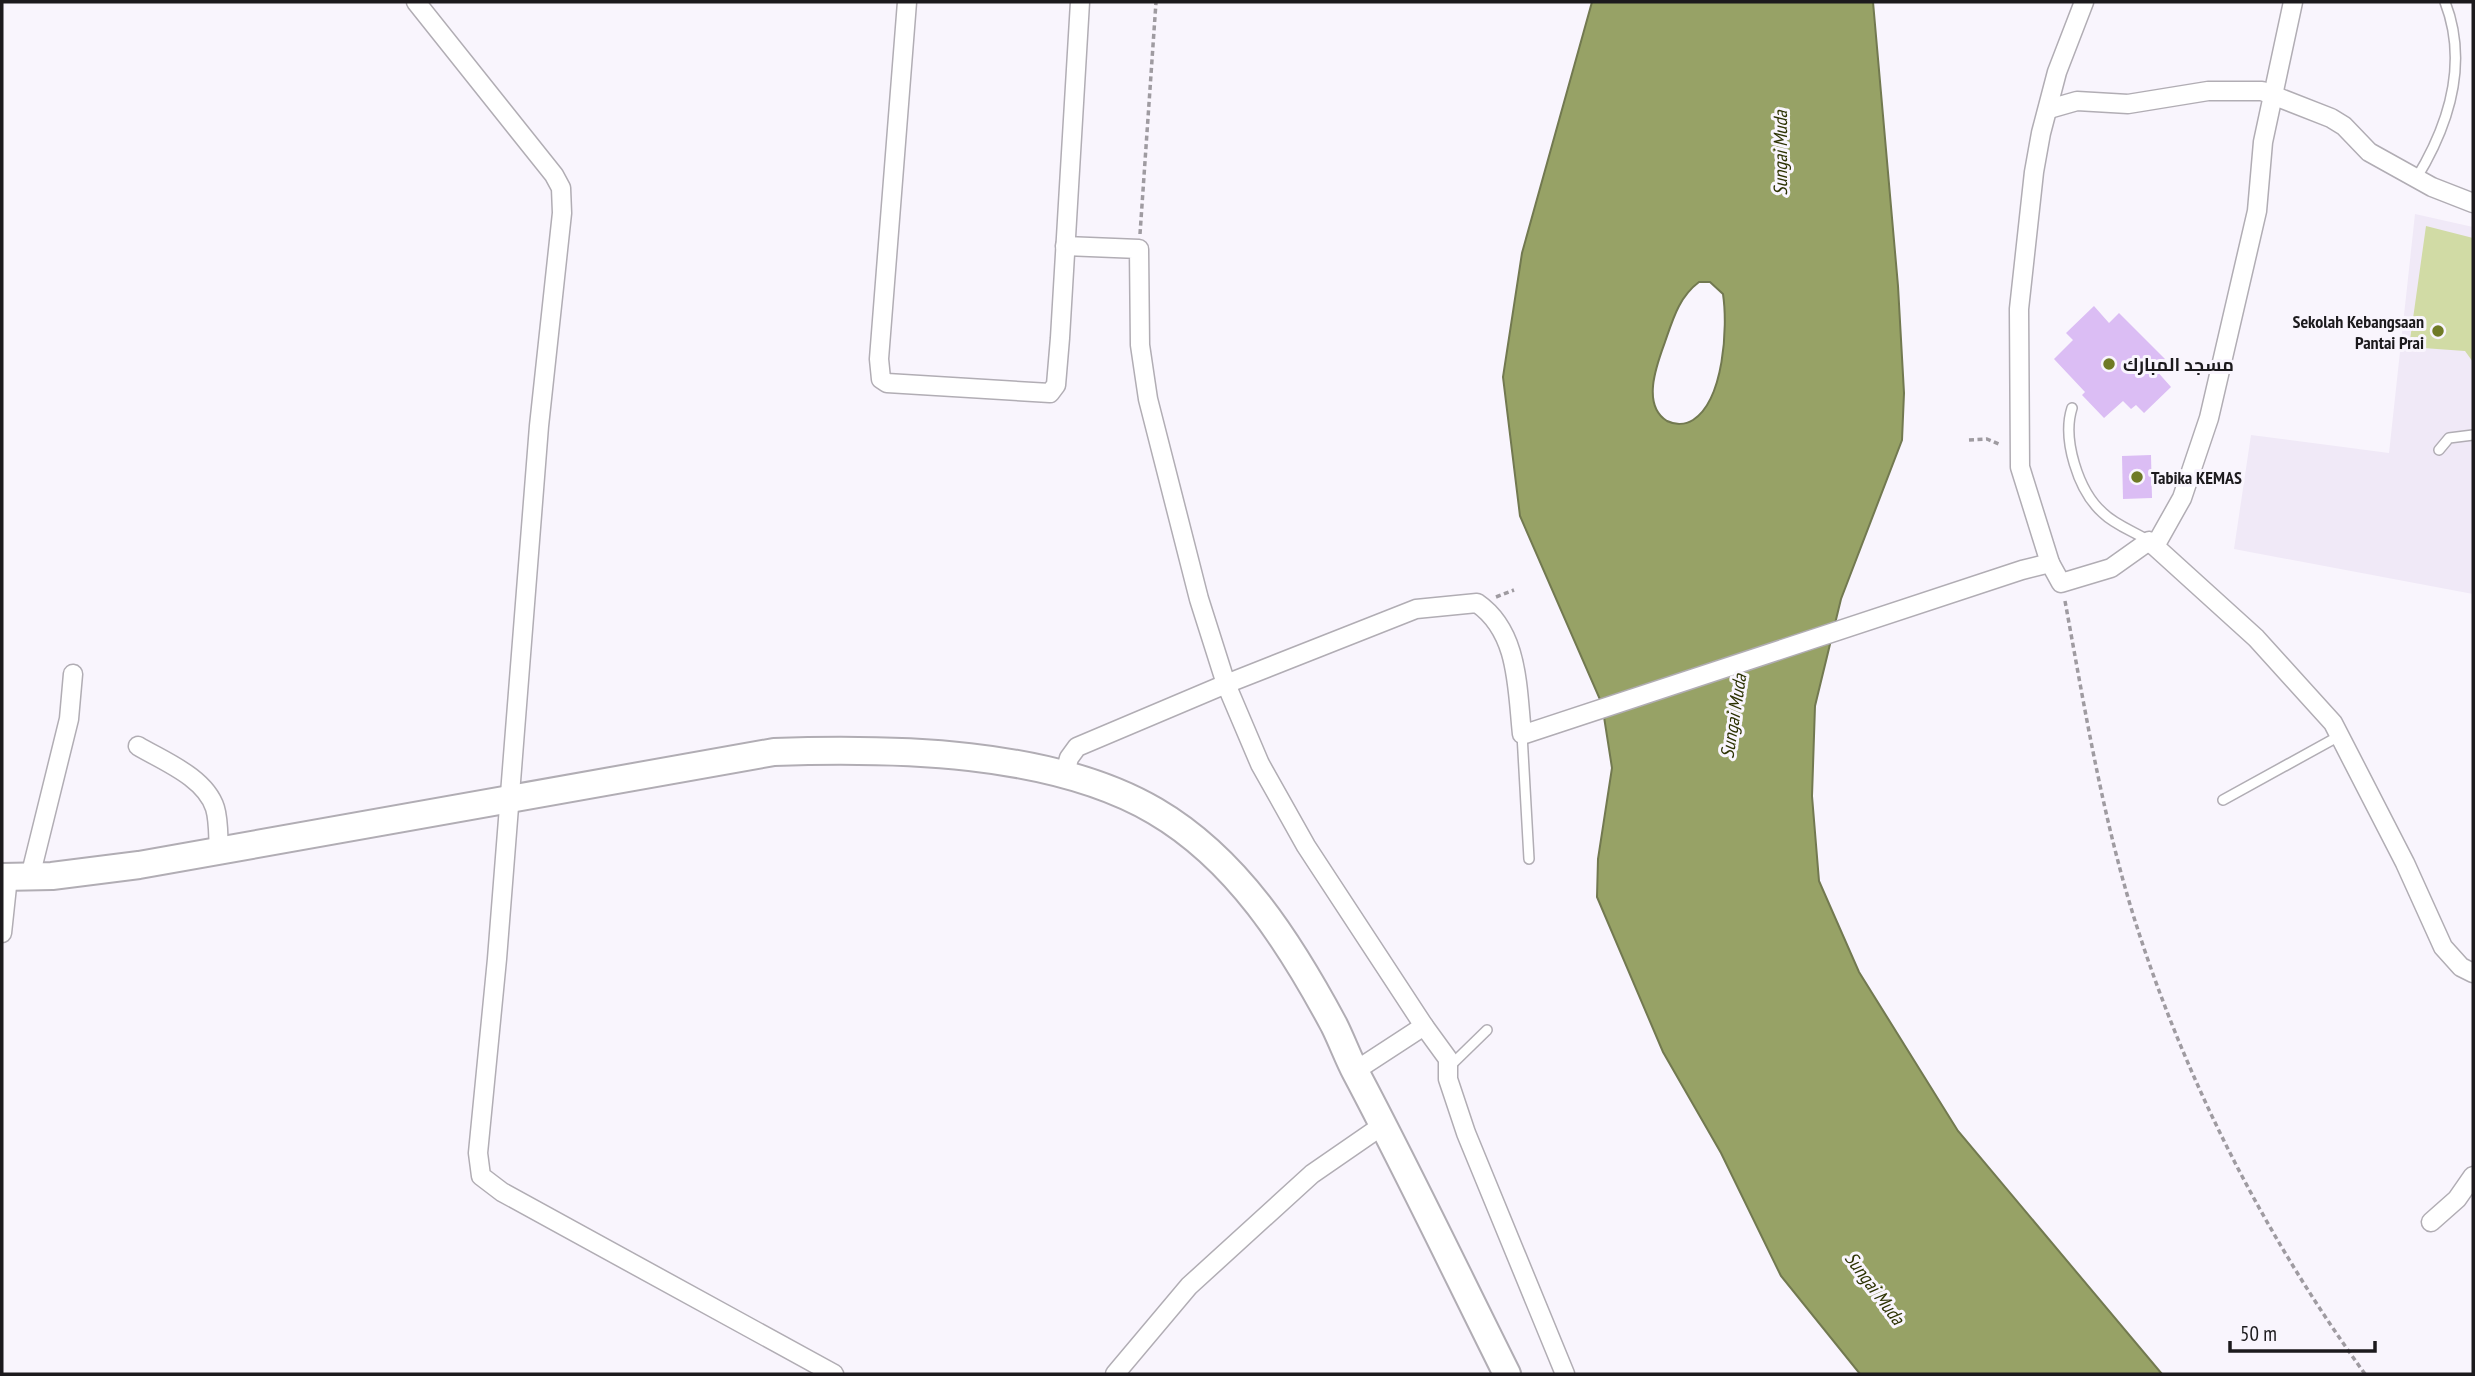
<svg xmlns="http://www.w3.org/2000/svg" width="2475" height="1376" font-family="'PT Sans Narrow',Cairo,sans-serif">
<rect width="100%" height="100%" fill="#f9f5fd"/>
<polygon fill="#f0e9f7" points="2415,214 2473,227 2473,594 2234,549 2251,435 2389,453"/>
<polygon fill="#d1dba5" points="2426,226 2473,238 2473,362 2465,351 2409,347"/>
<path fill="#97a266" stroke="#727950" stroke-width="2" fill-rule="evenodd" d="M1592,2h281l25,284 6,107 -2,47 -61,159 -26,107 -3,90 7,85 40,91 99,159 204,243h-302l-79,-98 -60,-123 -58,-101 -66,-155 1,-38 14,-91 -10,-64 -82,-188 -17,-139 19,-124zM1699,282h11l13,12c5,33 1,106 -30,126 -8,5 -18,5 -26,1 -26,-16 -10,-57 -2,-79 8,-23 14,-45 34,-60z"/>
<g fill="#dbbdf4">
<polygon points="2094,306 2109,323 2119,313 2165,359 2155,369 2171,387 2144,413 2136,405 2131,409 2123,401 2104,418 2082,395 2085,392 2054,359 2073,340 2066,333"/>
<polygon points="2151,455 2152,498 2123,499 2122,456"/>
</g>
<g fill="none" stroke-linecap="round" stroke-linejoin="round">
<g stroke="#b1adb4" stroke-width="12">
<g id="lane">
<path d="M2416,179c33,-54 53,-115 29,-177"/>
<path d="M2072,408c-10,31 6,83 31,105 12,12 32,19 46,28"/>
<polyline points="2439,450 2449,438 2473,435"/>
<polyline points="1522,734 1529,859"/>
<polyline points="2223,800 2341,735"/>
<polyline points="1448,1068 1487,1030"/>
</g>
</g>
<g stroke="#b1adb4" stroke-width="21">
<g id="street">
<polyline points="416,2 554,175 561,188 562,213 539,426 497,959 478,1153 481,1176 502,1192 834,1374"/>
<polyline points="907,2 879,359 881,379 887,383 1050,393 1056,385 1060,338 1080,2"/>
<polyline points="2049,109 2077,101 2128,104 2208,91 2262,91 2331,118 2344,126 2369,152 2432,187 2473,203"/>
<polyline points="1065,246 1139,249 1140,345 1148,399 1199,599 1226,684 1260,764 1306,846 1424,1026 1448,1059 1448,1079 1466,1133 1565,1374"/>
<polyline points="2155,546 2182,498 2209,418 2257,211 2263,142 2293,2"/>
<polyline points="2050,563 2020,467 2019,309 2034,172 2041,133 2057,72 2084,2"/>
<path d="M138,746c25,15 67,31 77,62 4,13 3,30 4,44"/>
<path d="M1065,773l4,-15 8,-11 149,-63 190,-75 61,-6c42,29 40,85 45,131h3l497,-164 28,-7 11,20 50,-15 38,-27 107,97 77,85 72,140 38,84 18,20 12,6"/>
<polyline points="30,877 69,719 73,674"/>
<polyline points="2,933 8,877"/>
<polyline points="1355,1071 1424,1026"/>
<polyline points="2431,1222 2457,1199 2473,1176"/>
<polyline points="1115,1374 1189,1286 1312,1174 1383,1125"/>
</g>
</g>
<g stroke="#b1adb4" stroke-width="30">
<path id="secondary" d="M2,877l50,-1 87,-11 635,-113c118,-4 277,-2 381,59 82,48 135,132 179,214 8,16 14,33 22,48 53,100 101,201 151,301"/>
</g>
<g stroke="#9f9ba1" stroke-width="3.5" stroke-dasharray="5 3.5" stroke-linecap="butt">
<polyline points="1140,234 1156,2"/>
<polyline points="1969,440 1987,439 2001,445"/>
<polyline points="1496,597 1514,590"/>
<path d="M2065,601c20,109 38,220 72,326 51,159 130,312 228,447"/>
</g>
<use href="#lane" stroke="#fff" stroke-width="9"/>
<use href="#street" stroke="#fff" stroke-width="18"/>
<use href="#secondary" stroke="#fff" stroke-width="26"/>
</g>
<g fill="#6f7a26" stroke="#f9f5fd" stroke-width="2.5">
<circle cx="2438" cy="331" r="7"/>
<circle cx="2109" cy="364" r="7"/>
<circle cx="2137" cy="477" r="7"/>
</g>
<g text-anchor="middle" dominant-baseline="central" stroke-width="6" stroke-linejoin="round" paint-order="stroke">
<g font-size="18" font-weight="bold" fill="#1c1a1d" stroke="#f9f5fd" text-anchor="start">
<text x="2424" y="321" text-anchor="end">Sekolah Kebangsaan<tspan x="2424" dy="21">Pantai Prai</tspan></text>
<text x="2123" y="364">مسجد المبارك</text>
<text x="2151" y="477">Tabika KEMAS</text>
</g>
<g font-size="19" font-style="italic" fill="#2c3202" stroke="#f9f5fd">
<text transform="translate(1780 153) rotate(-90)">Sungai Muda</text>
<text transform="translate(1733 716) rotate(-81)">Sungai Muda</text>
<text transform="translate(1875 1288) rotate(53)">Sungai Muda</text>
</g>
</g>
<rect width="2475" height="1376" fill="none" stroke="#1c1a1d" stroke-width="7"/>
<path d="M2230 1341v10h145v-10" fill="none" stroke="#1c1a1d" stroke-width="3.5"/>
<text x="2240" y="1341" font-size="21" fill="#1c1a1d" stroke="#f9f5fd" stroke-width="5" paint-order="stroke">50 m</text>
</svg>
